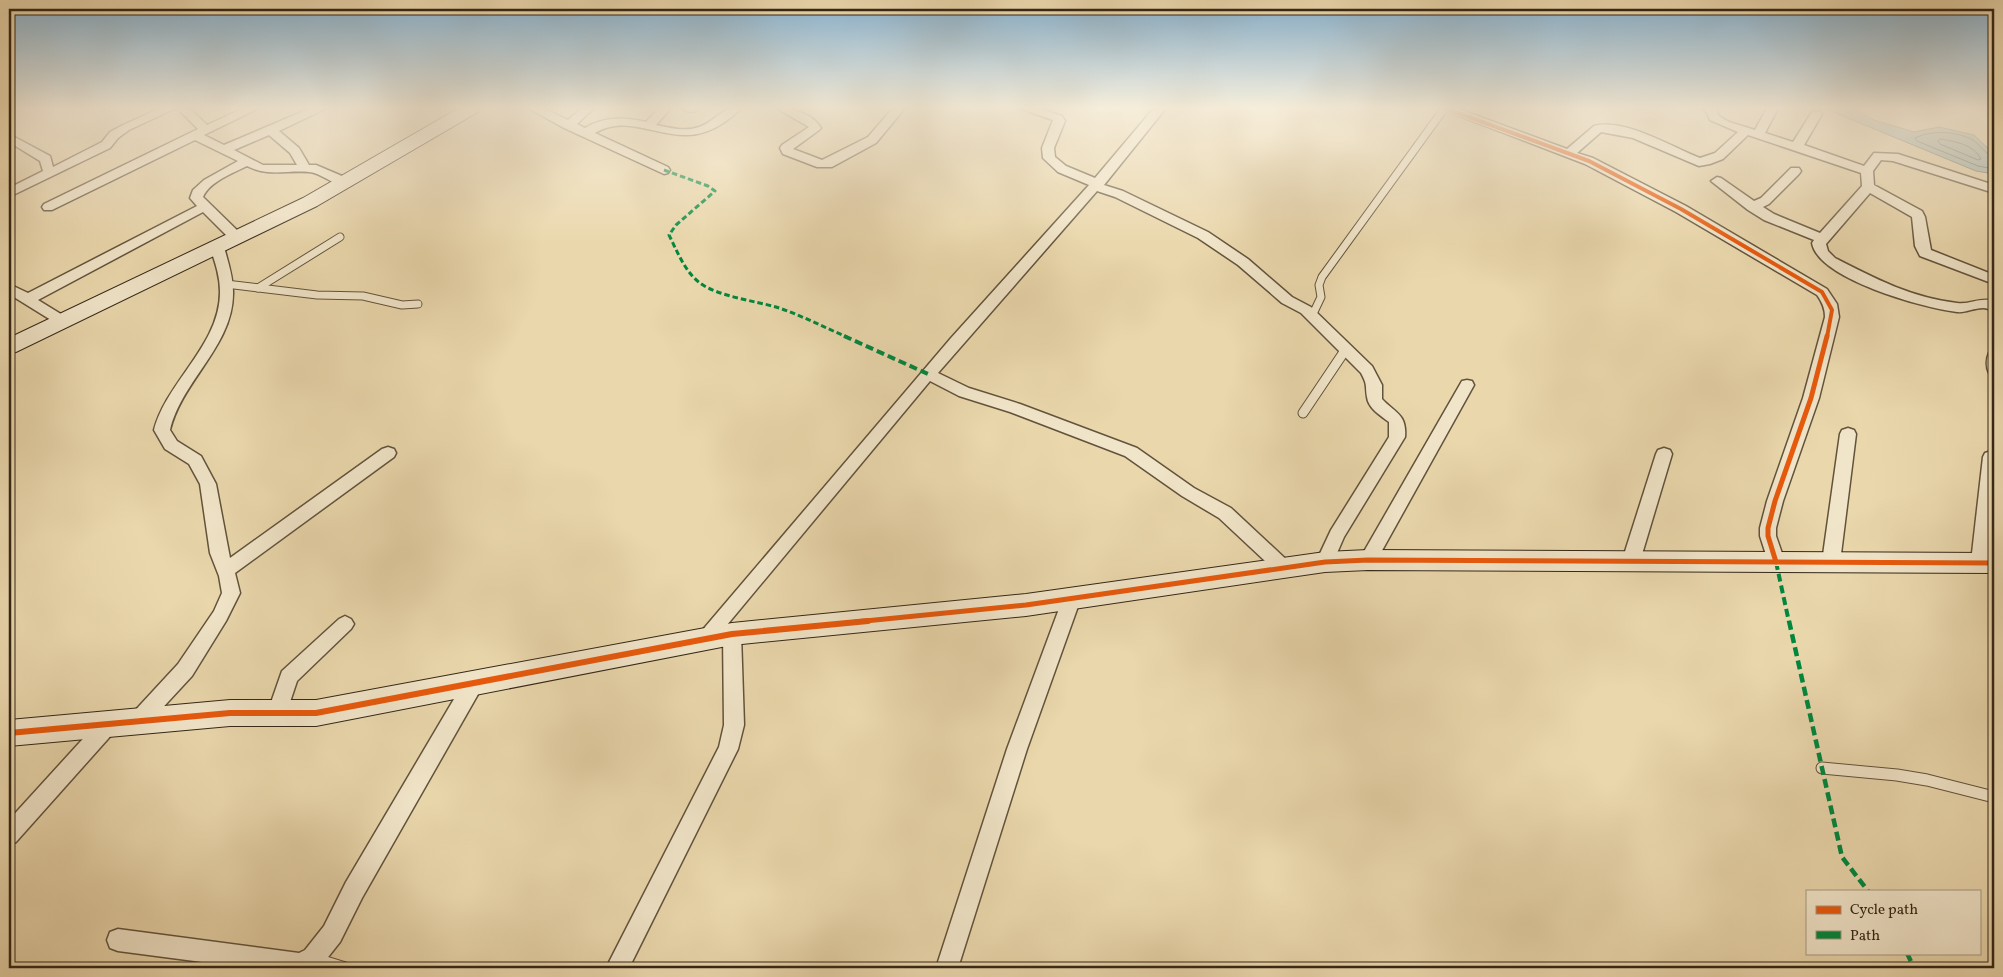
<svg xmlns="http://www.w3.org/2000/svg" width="2003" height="977" font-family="Vollkorn,serif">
<rect width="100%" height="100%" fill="#ead7ac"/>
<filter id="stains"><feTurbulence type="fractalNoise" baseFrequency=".004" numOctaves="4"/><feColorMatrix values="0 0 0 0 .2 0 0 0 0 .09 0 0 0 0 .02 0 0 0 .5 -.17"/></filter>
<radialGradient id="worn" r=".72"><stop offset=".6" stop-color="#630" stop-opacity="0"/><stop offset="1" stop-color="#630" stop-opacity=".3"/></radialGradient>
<polygon fill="#9bb7b3" stroke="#727d74" points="1828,108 1853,108 1874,120 1914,132 1939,127 1974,135 1994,154 1994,174 1976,171 1838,114"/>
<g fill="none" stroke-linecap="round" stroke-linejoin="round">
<g stroke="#686f64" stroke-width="1">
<path d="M1941,139c15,3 32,5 40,20l-3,1 -38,-16 -2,-3z"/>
<path d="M1994,157c-10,-3 -13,-12 -21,-17 -16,-9 -42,-10 -58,-2l2,3 61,25 16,3"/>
</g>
<g stroke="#62533c" stroke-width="9">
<g id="lane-far2">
<polyline points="226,284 317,295 363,296 402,305 418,304"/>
<polyline points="258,288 340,237"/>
<polyline points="1312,316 1321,297 1319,285 1322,277 1444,109"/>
</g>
</g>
<g stroke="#62533c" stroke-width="11">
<polyline id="lane-far1" points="1303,413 1346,349"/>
</g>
<g stroke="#62533c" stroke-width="13">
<g id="lane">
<polyline points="1822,768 1897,775 1927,780 1994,797"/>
<polyline points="313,958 345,968"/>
</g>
</g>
<g stroke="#62533c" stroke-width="3">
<g id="street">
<polygon points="160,108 176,108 129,130 118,138 110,148 9,197 9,188 43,171 40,161 9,142 9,134 50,156 53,167 102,142 110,132 121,126"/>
<path d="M177,108h12l18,17 37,-17h15l-55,27 20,10 87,-37h16l-48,23 20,17 10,17h7l33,14 2,3 -2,3c-14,3 -26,-12 -40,-13 -22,-2 -41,5 -62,-6 -14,7 -38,16 -44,31l39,38 2,3 -2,3h-10l-29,-29 -165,88 31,19 2,3 -2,3h-10l-50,-31v-10l19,9 169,-87 -7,-8 3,-8 11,-10 34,-19 -43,-21 -143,70h-8l-2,-3 2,-3 154,-75zM269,135l21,18 7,12h-34l-29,-15z"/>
<path d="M528,108h15l25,12 14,-12h12l-17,16 8,4c20,-12 39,-11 61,-6l13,-14h12l-15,17c14,3 30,7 43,2 19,-7 20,-19 42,-19 -5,6 -11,10 -18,15 -48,33 -87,-15 -128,10l73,34 2,3 -2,3 -4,1 -100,-46z"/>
<path d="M682,108h18c-4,5 -14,5 -18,0z"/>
<path d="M776,108c16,0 36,5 45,20l-2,2 -26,19 29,11 46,-23 25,-29h12l-29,35 -44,24h-15l-34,-13 -3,-6 2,-3 27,-18z"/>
<path d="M1018,108h19l25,8 3,5 -11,27 1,9 11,9 29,12 59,-70h12l-62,77 19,6 85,41 40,27 44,38 19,10 61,59 10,19v14c13,14 25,15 23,38l-61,100 -13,30 -6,2 -6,-2 -3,-5 15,-32 58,-93v-15c-8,-6 -21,-14 -22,-25 -2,-12 1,-11 -6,-24l-60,-60 -19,-10 -44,-38 -40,-27 -83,-41 -18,-6 -159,182 31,15 51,16 117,44 57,40 37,20 59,55 3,5 -3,5 -6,2 -6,-2 -59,-55 -37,-22 -57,-40 -115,-44 -51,-16 -29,-15 -218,262 -6,3 -6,-3 -3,-5 3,-5 251,-295 138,-153 -31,-13 -15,-14 -1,-10 11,-28z"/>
<path d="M1439,108h17l111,41 27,-23c31,-8 77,21 106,32l15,-5 23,-21 -28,-12 -3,-7 -5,-5h14l3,8 10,6 26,8 12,-22h11l-13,25 28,9 19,-30h8l2,2 -18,31 60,21 10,-13 24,1 96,31v8l-101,-32 -12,-1 -8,11 1,14 48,26 3,6 6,33 63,25v9l-74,-28 -5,-10 -3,-29 -42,-24 -44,51 2,7 7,7c41,21 75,39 122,45 13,2 22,-6 37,-2v10c-3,-1 -7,-3 -11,-3 -9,0 -18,5 -26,4 -33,-4 -139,-33 -145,-69l2,-3 -50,-20 -16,-10 -37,-29 6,-4 4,1 33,23 7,-3 30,-30h8l2,3 -2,3 -30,30 -6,3 11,7 46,19 42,-47 -1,-13 -113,-38 -25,24 -13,5 -11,2 -66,-28 -32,-6 -24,21 16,5 93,48 141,83 10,15 2,13 -20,81 -36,103 -7,27v8l9,26 -3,5 -6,2 -6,-2 -10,-31v-8l7,-27 36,-103 22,-81c0,-9 -3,-15 -8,-22l-141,-83 -91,-48z"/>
<path d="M217,243l7,4c4,15 9,29 9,45 1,53 -51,88 -63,138l7,11 24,15 15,28 14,74 152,-109 6,-2 6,2 2,4 -2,4 -159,116 5,20 -14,28 -34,55 -49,53 -7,3 -7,-3 -3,-6 3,-6 49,-53 36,-53 8,-18 -3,-17 -9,-23 -10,-69 -11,-20 -24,-15 -11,-19c13,-49 66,-85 66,-138 0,-16 -5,-30 -10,-45z"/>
<path d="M1994,352v22l-5,-1c-3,-6 -3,-14 0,-20z"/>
<polygon points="1467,380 1472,381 1474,385 1374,565 1368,567 1362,565 1359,560 1362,555 1462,381"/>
<polygon points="1848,428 1854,430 1856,434 1840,562 1837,567 1831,569 1825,567 1822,562 1840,434 1842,430"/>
<polygon points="1664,448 1670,450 1672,454 1640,561 1637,566 1631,568 1625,566 1622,561 1656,454 1658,450"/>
<polygon points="1991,451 1994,452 1994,504 1989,562 1986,567 1980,569 1974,567 1971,562 1983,457 1985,453"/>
<polygon points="1072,591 1078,593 1081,598 1027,749 958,968 936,968 1007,749 1063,598 1066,593"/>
<polygon points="345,616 351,619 354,624 351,629 297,681 284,720 277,723 270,720 267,714 282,671 339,619"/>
<polygon points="732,626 738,629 741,634 744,725 738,749 629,968 606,968 719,747 724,725 723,634 726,629"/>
<polygon points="474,675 481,677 483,683 481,689 362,898 340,942 321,966 315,968 248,968 118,951 110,948 107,940 110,932 118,929 299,953 305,950 324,926 346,882 467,677"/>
<polygon points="108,716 115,719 118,725 115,731 16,842 9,845 9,820 101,719"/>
</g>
</g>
<g stroke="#342716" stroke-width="2">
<g id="secondary">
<polygon points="459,108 480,108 478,112 317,206 16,352 9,354 9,338 303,198"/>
<polygon points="1368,550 1994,553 1994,573 1368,570 1325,572 1026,616 732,645 316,726 230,726 9,746 9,720 230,700 316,700 732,623 1026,594 1325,552"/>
</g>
</g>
<use href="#lane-far2" stroke="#f1e5c9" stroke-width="7"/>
<use href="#lane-far1" stroke="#f1e5c9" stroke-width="9"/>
<use href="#lane" stroke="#f1e5c9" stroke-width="11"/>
<use href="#street" fill="#f1e5c9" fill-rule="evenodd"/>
<use href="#secondary" fill="#f1e5c9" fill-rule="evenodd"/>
<path stroke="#00873e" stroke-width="3" stroke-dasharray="5.5 3" stroke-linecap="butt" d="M664,170l44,16 7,5 -39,34 -7,10c8,16 16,37 31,48 17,13 55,18 76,24 25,8 47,20 71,30"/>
<g stroke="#00873e" stroke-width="4" stroke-dasharray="8 4" stroke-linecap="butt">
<polyline points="844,336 928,374"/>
<polyline points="1776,562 1789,622"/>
</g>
<g stroke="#00873e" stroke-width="4.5" stroke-dasharray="9 4.5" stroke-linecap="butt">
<polyline points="1789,621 1842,857 1868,891"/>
<polyline points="1907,953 1914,968"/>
</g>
<g stroke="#f1e5c9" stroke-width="6">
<polyline id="cycleway-far2" points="1444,108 1589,161 1681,209 1822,292 1832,310 1827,337"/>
</g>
<g stroke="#f1e5c9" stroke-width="8">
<g id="cycleway-far1">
<polyline points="1776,562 1768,536 1768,528 1775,501 1811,398 1827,336"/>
<polyline points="855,622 1026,605 1325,562 1368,560 1994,563"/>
</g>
</g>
<g stroke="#f1e5c9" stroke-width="9">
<polyline id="cycleway" points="9,733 230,713 316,713 732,634 868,621"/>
</g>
<use href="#cycleway-far2" stroke="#e8590c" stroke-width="4"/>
<use href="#cycleway-far1" stroke="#e8590c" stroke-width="5"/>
<use href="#cycleway" stroke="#e8590c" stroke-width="6"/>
</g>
<linearGradient id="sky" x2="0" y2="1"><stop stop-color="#89b5d3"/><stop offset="0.44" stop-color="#f6edda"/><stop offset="1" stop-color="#f6edda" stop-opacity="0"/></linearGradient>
<rect width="2003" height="245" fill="url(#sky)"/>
<rect width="2003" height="977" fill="none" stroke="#ead7ac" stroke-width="30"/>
<rect x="10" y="10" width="1983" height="957" fill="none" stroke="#342716" stroke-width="2.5"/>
<rect x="15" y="15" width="1973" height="947" fill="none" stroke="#342716"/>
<rect x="1806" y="890" width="175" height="65" fill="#f1e5c9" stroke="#a59981"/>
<rect x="1816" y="906" width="25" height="8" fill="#e8590c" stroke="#a59981"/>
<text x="1850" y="914" font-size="15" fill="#342716">Cycle path</text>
<rect x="1816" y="931" width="25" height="8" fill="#00873e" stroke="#a59981"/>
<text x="1850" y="940" font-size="15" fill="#342716">Path</text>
<rect width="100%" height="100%" filter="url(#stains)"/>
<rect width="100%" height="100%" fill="url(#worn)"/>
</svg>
